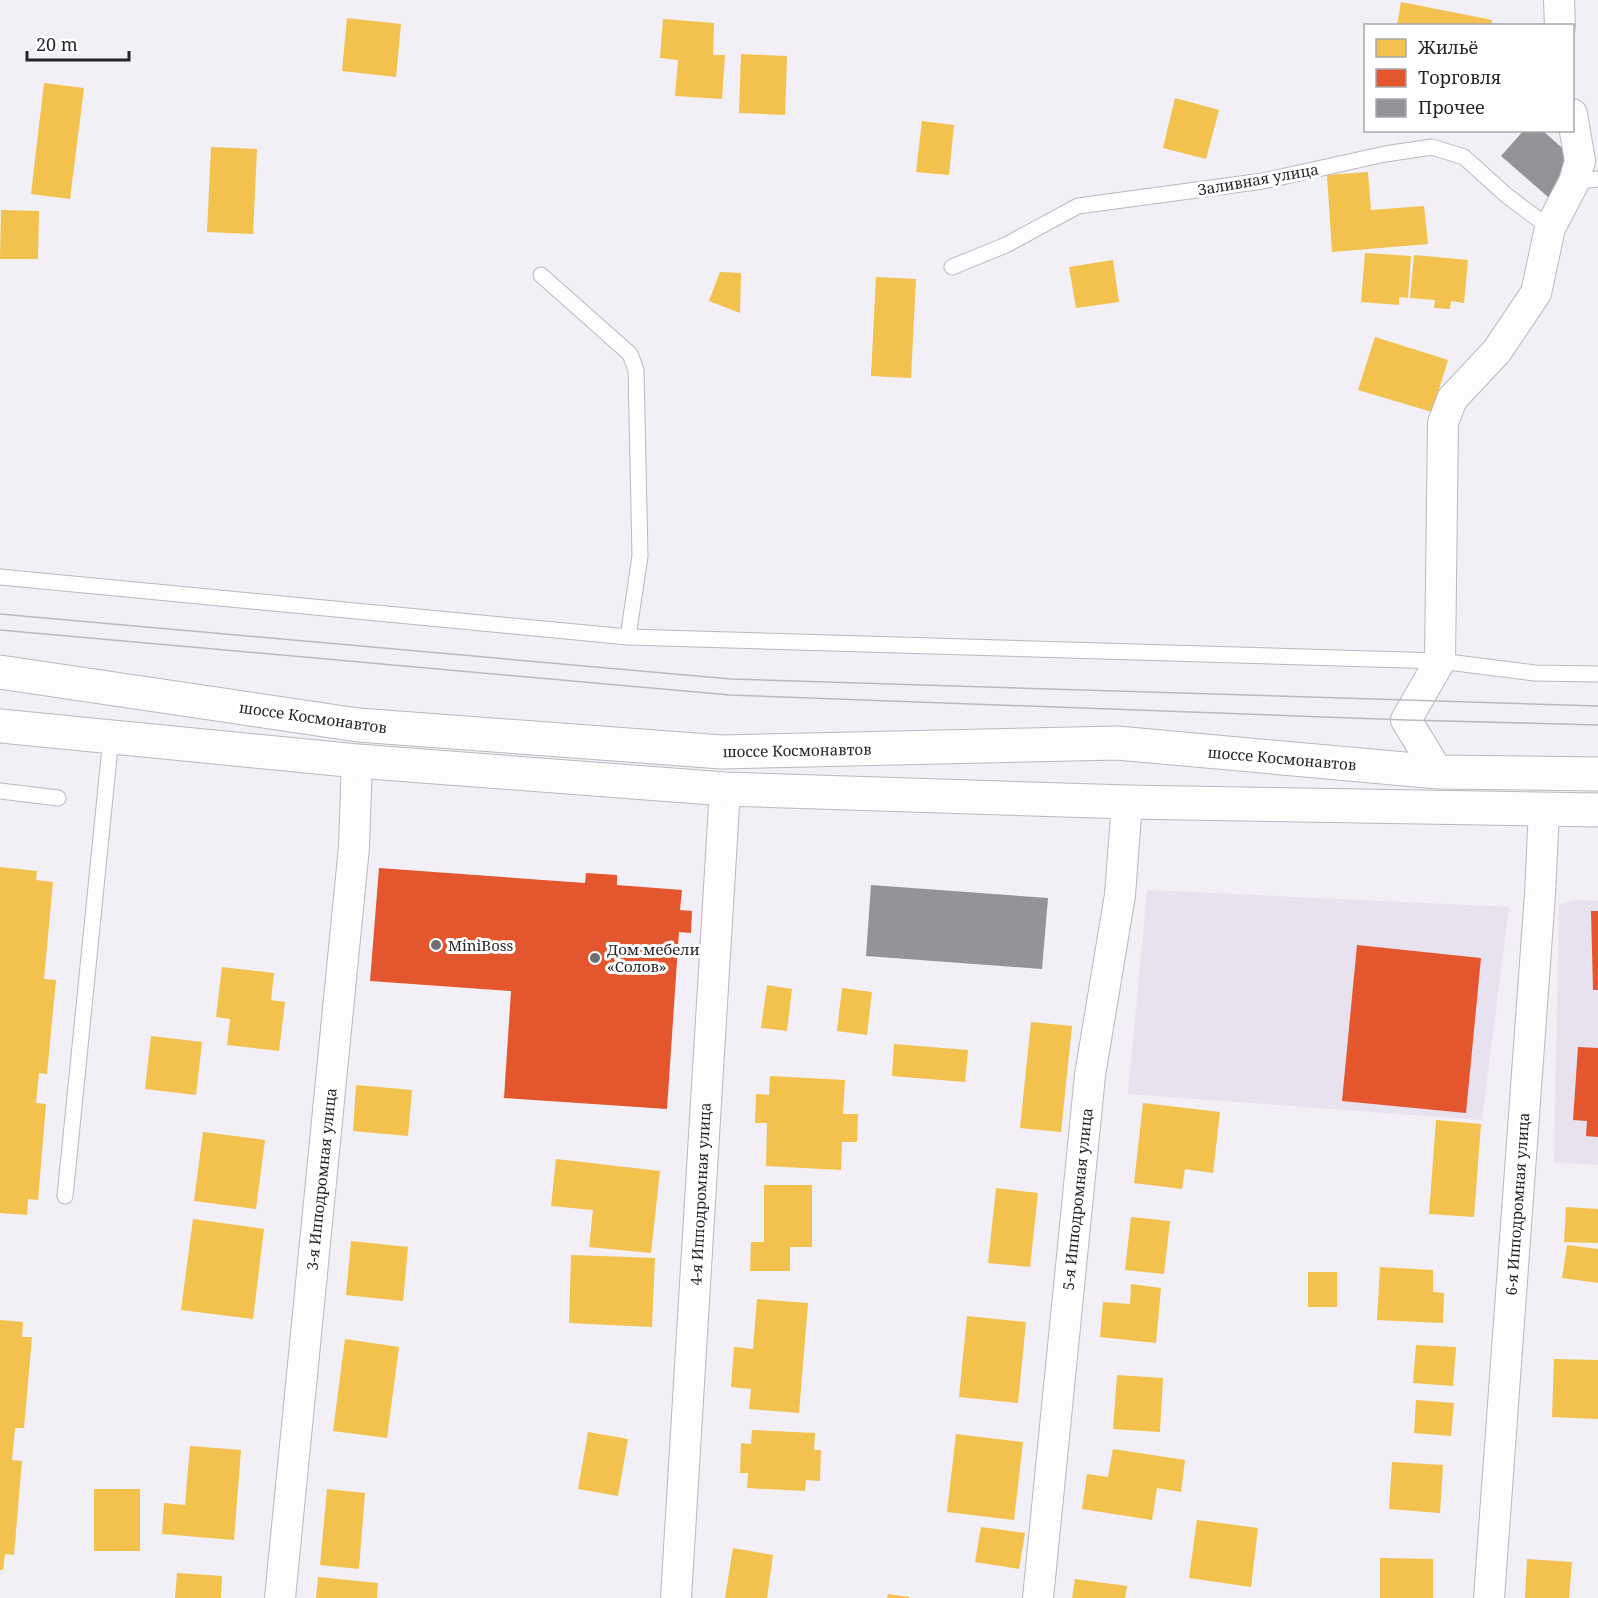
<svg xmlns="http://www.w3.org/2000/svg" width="1598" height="1598" font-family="'Noto Serif',serif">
<rect width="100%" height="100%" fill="#f2eff6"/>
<g fill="#e8e1ef">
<polygon points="1147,890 1509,907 1482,1120 1128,1094"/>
<polygon points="1578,900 1598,901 1598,1165 1554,1162 1559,904"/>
</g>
<g fill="#f2c14e">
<polygon points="1401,2 1492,20 1491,26 1397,26"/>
<polygon points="347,18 401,24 396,77 342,71"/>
<polygon points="663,19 714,23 713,55 725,55 722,99 675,96 678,60 660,58"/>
<polygon points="741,54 787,56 785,115 739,113"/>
<polygon points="44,83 84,88 70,199 31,194"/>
<polygon points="1175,98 1219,110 1206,159 1163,148"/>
<polygon points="922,121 954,125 949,175 916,172"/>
<polygon points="211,147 257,149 253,234 207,232"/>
<polygon points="1368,172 1371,210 1424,206 1428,244 1332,252 1327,175"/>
<polygon points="1,210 39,211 38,259 0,259"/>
<polygon points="1365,253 1411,256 1408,298 1399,297 1399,305 1361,302"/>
<polygon points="1414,255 1468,260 1464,303 1451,301 1450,309 1434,308 1435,300 1410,298"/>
<polygon points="1113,260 1119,302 1076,308 1069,267"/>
<polygon points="720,272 741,273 740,313 709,301"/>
<polygon points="876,277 916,279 911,378 871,376"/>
<polygon points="1375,337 1448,360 1432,412 1358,390"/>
<polygon points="0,867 37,871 36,880 53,882 44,979 56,980 47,1074 39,1073 36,1103 46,1104 38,1200 28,1199 27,1215 0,1213"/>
<polygon points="222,967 274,973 271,1000 285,1002 279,1051 227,1045 230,1019 216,1017"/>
<polygon points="767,985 792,989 787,1031 761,1028"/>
<polygon points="842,988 872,992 867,1035 837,1031"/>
<polygon points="1031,1022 1072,1026 1061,1132 1020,1128"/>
<polygon points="151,1036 202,1042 196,1095 145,1089"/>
<polygon points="894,1044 968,1050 965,1082 892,1076"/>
<polygon points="770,1076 845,1080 843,1114 858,1114 857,1142 842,1142 841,1170 766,1166 767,1123 755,1123 756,1094 769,1095"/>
<polygon points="356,1085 412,1090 408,1136 353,1131"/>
<polygon points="1143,1103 1220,1112 1213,1173 1185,1169 1182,1189 1134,1183"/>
<polygon points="1436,1120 1481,1124 1474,1217 1429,1214"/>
<polygon points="203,1132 265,1140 256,1209 194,1201"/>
<polygon points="556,1159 660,1171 651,1253 589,1247 593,1210 551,1206"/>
<polygon points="764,1185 812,1185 812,1247 790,1247 790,1271 750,1271 751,1242 764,1242"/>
<polygon points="996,1188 1038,1193 1030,1267 988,1263"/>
<polygon points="1566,1207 1598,1209 1598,1243 1564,1242"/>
<polygon points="1131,1217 1170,1221 1164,1274 1125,1270"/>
<polygon points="193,1219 264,1229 253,1319 181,1310"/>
<polygon points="351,1241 408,1247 403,1301 346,1295"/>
<polygon points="1567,1245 1598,1249 1598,1283 1562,1278"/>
<polygon points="571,1255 655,1258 652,1327 569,1323"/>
<polygon points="1380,1267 1433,1270 1433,1292 1444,1293 1443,1323 1377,1320"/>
<rect x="1308" y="1272" width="29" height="35"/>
<polygon points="1131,1284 1161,1288 1156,1343 1100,1337 1103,1302 1130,1304"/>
<polygon points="757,1299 808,1303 799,1413 749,1409 751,1389 731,1387 734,1347 753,1349"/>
<polygon points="967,1316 1026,1322 1018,1403 959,1397"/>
<polygon points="0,1320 23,1322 22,1337 32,1337 24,1428 15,1428 12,1460 22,1461 14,1555 5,1554 3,1570 0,1570"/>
<polygon points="345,1339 399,1347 387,1438 333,1431"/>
<polygon points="1416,1345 1456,1347 1453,1386 1413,1383"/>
<polygon points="1554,1359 1598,1360 1598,1419 1552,1417"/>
<polygon points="1117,1375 1163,1378 1160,1432 1113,1429"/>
<polygon points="1416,1400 1454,1403 1451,1436 1414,1433"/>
<polygon points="752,1430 815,1433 814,1450 821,1450 820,1481 806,1480 805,1491 747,1488 748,1473 740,1473 741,1443 751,1444"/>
<polygon points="588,1432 628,1439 618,1496 578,1489"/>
<polygon points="956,1434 1023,1442 1014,1520 947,1512"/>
<polygon points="190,1446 241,1450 234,1540 162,1534 164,1503 185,1505"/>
<polygon points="1113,1449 1185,1460 1181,1492 1157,1488 1152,1520 1082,1509 1087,1474 1108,1477"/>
<polygon points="1392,1462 1443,1465 1440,1513 1389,1509"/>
<rect x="94" y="1489" width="46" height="62"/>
<polygon points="327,1489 365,1493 359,1569 320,1565"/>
<polygon points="1197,1520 1258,1528 1251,1587 1189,1578"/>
<polygon points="981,1527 1025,1533 1019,1569 975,1562"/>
<polygon points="733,1548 773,1555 767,1598 725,1598"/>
<polygon points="1380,1558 1433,1559 1433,1598 1380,1598"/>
<polygon points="1527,1559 1572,1562 1569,1598 1525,1598"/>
<polygon points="177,1573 222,1576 221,1598 175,1598"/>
<polygon points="318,1577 378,1583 377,1598 316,1598"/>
<polygon points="1075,1579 1127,1586 1125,1598 1072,1598"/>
<polygon points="888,1594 909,1597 909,1598 887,1598"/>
</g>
<g fill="#e4572e">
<polygon points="379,868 585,883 586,873 617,875 617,885 682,890 680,910 692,911 691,933 679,932 667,1109 504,1098 511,991 370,981"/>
<polygon points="1591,911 1598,911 1598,990 1593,990"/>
<polygon points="1357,945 1481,958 1466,1113 1342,1101"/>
<polygon points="1578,1047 1598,1048 1598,1137 1586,1136 1587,1121 1573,1120"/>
</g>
<g fill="#959398">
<polygon points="1524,130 1542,130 1578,162 1548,197 1501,156"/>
<polygon points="871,885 1048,898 1042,969 866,956"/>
</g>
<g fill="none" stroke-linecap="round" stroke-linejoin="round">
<g stroke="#bbb9be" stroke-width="17">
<g id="service">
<polyline points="1574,182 1598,179"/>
<polyline points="952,267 1006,245 1078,206 1263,181 1385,154 1432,147 1464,157 1506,195 1550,228"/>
<polyline points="541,275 630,354 636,370 640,556 628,637"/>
<polyline points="0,577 628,637 1440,661 1535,673 1598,674"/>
<polyline points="0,791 58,798"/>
<polyline points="65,1196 111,737"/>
</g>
</g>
<g stroke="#bbb9be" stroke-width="32">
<g id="minor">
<polyline points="1559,0 1560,26"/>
<polyline points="1438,772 1406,720 1440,661 1443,423 1452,399 1497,351 1536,293 1550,228 1574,182 1580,161 1572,114"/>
<polyline points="280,1598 354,847 357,761"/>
<polyline points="676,1598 725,789"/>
<polyline points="1038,1598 1090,1075 1120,895 1127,802"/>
<polyline points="1489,1598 1540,894 1544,809"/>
</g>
</g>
<g stroke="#bbb9be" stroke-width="35">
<g id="primary">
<polyline points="0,672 358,725 722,752 1117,743 1438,772 1598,774"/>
<polyline points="0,726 357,761 725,789 1127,802 1598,810"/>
</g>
</g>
<use href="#service" stroke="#fdfdfe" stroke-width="15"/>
<use href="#minor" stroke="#fdfdfe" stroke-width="30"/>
<use href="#primary" stroke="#fdfdfe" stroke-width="33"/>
<g stroke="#bcbbbc" stroke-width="1.5">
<polyline points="0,614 731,679 1598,706"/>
<polyline points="0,630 730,695 1406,720 1598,725"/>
</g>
</g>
<g fill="#6f6c71" stroke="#fff" stroke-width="2">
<circle cx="436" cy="945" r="6"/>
<circle cx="595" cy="958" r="6"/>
</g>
<g text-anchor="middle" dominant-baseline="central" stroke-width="6" stroke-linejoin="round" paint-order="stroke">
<g font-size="15" fill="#28252a" stroke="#fff">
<text transform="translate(1258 179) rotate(-10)">Заливная улица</text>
<text transform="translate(313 717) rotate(8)">шоссе Космонавтов</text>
<text transform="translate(797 750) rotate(-1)">шоссе Космонавтов</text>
<text transform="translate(1282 758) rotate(5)">шоссе Космонавтов</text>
<text transform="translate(321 1179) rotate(-84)">3-я Ипподромная улица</text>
<text transform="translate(700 1194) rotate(-87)">4-я Ипподромная улица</text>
<text transform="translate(1077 1199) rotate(-84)">5-я Ипподромная улица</text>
<text transform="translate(1517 1204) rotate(-86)">6-я Ипподромная улица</text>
</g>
<g font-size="15" fill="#28252a" stroke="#fff" text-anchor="start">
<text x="448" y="945">MiniBoss</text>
<text x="607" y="949">Дом мебели<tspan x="607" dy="17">«Солов»</tspan></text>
</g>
</g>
<rect x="1364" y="24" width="210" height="108" fill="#ffffff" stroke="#a9a8aa" stroke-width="1.5"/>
<rect x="1376" y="39" width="30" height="18" fill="#f2c14e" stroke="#a9a8aa" stroke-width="1.5"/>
<text x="1418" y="54" font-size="18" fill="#28252a">Жильё</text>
<rect x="1376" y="69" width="30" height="18" fill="#e4572e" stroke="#a9a8aa" stroke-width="1.5"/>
<text x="1418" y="84" font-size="18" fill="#28252a">Торговля</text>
<rect x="1376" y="99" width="30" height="18" fill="#959398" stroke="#a9a8aa" stroke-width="1.5"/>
<text x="1418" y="114" font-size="18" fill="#28252a">Прочее</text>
<path d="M27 51v9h102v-9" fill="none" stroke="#28252a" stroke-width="3"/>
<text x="36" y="51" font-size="18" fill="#28252a" stroke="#ffffff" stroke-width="4.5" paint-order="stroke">20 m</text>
</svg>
